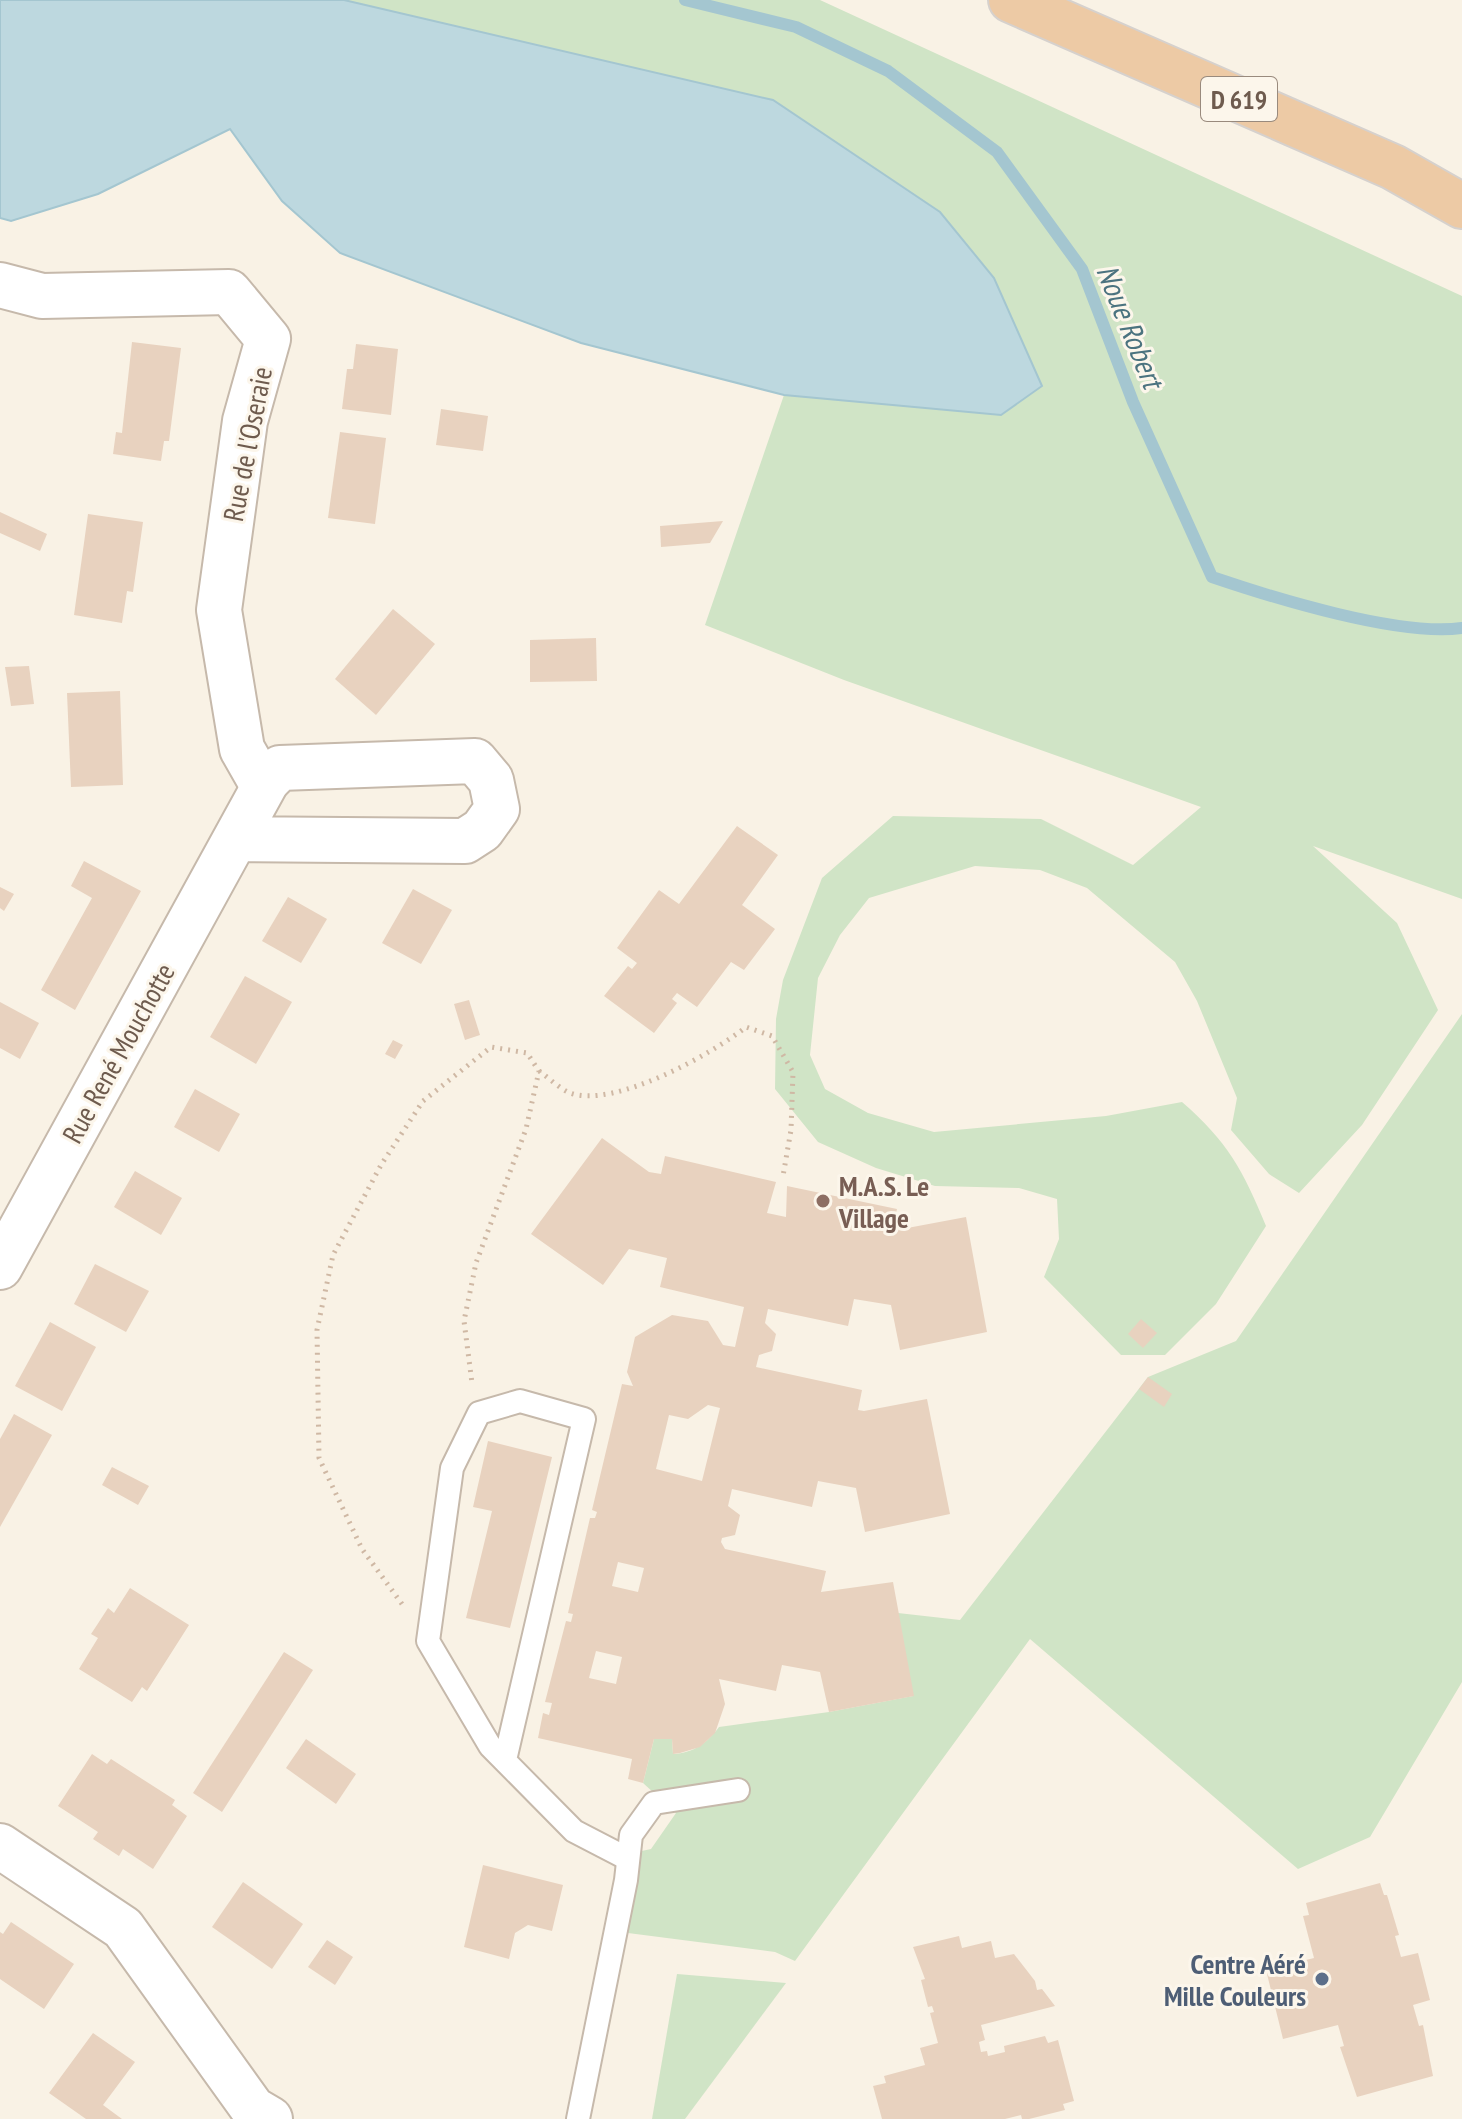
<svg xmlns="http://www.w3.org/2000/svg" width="1462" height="2119" font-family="'PT Sans Narrow',sans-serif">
<rect width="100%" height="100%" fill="#f9f2e5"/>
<g fill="#d0e4c6">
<path d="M344,0h476l642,296v603l-149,-53 84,77 41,87 -76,115 -63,68 -30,-19 -38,-44 6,-32 -40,-97 -22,-39 -88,-74 -47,-18 -65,-4 -106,32 -29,37 -22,43 -8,77 15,34 43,24 66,19 172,-16 76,-14c46,40 61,68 84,124l-50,78 -51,51h-44l-77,-78 15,-38 -2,-40 -38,-11 -84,-2 -59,-18 -58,-26 -43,-53 1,-70 7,-39 39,-102 71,-62 148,3 92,46 68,-58 -357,-127 -139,-55 79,-230 216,19 -227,-314z"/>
<path d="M1462,1014v668l-92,155 -72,32 -268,-230 -235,322 -20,-9 -147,-19 9,-81 14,-3 25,-36 -33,-30 11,-44h18l1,15c21,-1 34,-11 46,-27l110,-15 84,-16 -15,-83 62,7 188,-243 88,-36z"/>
<polygon points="677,1974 786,1983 685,2119 652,2119"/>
</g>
<polygon fill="#bdd8df" stroke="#a4c6d0" stroke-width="2" points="0,0 344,0 773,100 940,212 994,278 1042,386 1001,415 784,395 581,343 340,253 282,201 230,129 98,194 11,221 0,218"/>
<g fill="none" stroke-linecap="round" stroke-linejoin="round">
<path stroke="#a4c6d0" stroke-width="12" d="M685,0l111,27 92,44 109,81 85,117 51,133 79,175c62,21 188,60 250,51"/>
</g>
<g fill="#e8d2bf" fill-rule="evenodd">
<polygon points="132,342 181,348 169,441 164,441 161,461 113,454 116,432 122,433"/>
<polygon points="356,344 398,349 391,415 342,409 347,369 353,369"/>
<polygon points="441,409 488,416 483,451 436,445"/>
<polygon points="340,432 386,438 375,524 328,518"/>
<polygon points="0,512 47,534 40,551 0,533"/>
<polygon points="88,514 143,522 133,592 127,591 122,623 74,615"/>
<polygon points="723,521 710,543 661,547 660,526"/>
<polygon points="393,609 435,644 376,715 335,679"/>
<polygon points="596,638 597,681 530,682 530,640"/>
<polygon points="29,666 34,704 11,706 5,667"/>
<polygon points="120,691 123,785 71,787 67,693"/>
<polygon points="737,826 778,855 742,905 775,929 744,970 731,962 697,1007 677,993 672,999 677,1003 654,1033 604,996 628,966 632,969 637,963 617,948 659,890 679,904"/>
<polygon points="84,861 141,891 75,1010 41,990 92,898 71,886"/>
<polygon points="0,887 14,894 4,911 0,908"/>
<polygon points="413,889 452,910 421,964 382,943"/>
<polygon points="288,897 327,919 301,963 262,941"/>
<polygon points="245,976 292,1002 256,1064 210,1037"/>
<polygon points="469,1000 480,1035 465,1040 454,1004"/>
<polygon points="0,1002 39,1023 20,1059 0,1048"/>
<polygon points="393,1040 403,1045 395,1059 385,1054"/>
<polygon points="195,1089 240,1114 219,1152 174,1127"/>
<path d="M602,1138l47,34 12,2 4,-18 111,26 -9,31 19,4 1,-31 110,23 -4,18 9,2 64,-12 21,115 -87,18 -9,-45 -37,-6 -6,27 -80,-17 -3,14 11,11 -4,17 -13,4 -3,12 106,23 -4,20 6,1 63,-12 23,115 -85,18 -9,-44 -38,-7 -6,26 -80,-18 -4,17 12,9 -5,20 -13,3 -1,4 4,7 101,22 -5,21 72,-10 21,114 -85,16 -9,-40 -38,-7 -6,26 -57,-12 6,25 -10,29 -15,14 -20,6 -7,1 -1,-15h-18l-11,44 -15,-4 4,-20 -94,-21 5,-25 6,2 3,-12 -7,-1 21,-81 5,1 2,-8 -5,-1 22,-95h5l2,-6 -5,-2 30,-126 11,2 -6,-14 8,-35 37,-22 36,6 15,24 12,2 9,-40 -84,-20 7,-29 -38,-9 -26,36 -72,-51zM708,1405l12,3 -18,73 -46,-12 13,-54 19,4zM618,1562l26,6 -6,24 -26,-6zM596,1651l26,6 -6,27 -27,-6z"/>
<polygon points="135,1171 182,1198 161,1235 114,1207"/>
<polygon points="95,1264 149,1291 126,1332 74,1304"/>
<polygon points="1141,1319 1157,1333 1143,1348 1128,1334"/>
<polygon points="50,1322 96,1347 62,1411 15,1386"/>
<polygon points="1148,1377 1172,1394 1164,1407 1139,1389"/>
<polygon points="14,1414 52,1435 0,1527 0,1439"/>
<polygon points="488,1441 552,1457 510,1628 466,1618 492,1511 473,1507"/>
<polygon points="112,1467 149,1486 138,1505 102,1485"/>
<polygon points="130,1588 189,1625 147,1691 142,1687 132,1702 79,1669 98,1638 91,1634 97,1625 108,1608 114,1613"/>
<polygon points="284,1652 313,1670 222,1812 193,1793"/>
<polygon points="306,1739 356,1774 336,1804 286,1768"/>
<polygon points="92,1754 107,1764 111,1759 175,1800 172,1805 187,1816 153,1869 123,1849 119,1856 93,1839 98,1832 58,1806"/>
<polygon points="483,1865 563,1885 552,1931 528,1925 515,1933 509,1959 464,1947"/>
<polygon points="243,1882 303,1924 272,1969 212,1927"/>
<polygon points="1380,1883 1384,1895 1387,1895 1399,1935 1395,1936 1401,1957 1418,1953 1430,2000 1413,2005 1419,2026 1423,2025 1433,2076 1357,2097 1340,2047 1344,2046 1338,2025 1283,2039 1266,1970 1314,1958 1303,1916 1309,1915 1306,1903"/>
<polygon points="11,1922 74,1964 44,2009 0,1979 0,1932 3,1934"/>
<polygon points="959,1936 962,1948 991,1941 995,1958 1014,1954 1035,1981 1037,1990 1042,1989 1055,2006 981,2025 985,2040 979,2042 981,2052 987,2051 988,2056 1005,2052 1004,2046 1045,2036 1048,2043 1058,2040 1074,2101 1063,2104 1065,2110 1029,2119 1022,2119 1021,2115 1005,2119 882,2119 873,2086 886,2083 884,2076 925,2065 920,2048 938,2043 930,2013 934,2012 932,2006 928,2007 921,1980 925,1979 913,1947"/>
<polygon points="327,1940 353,1957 335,1985 308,1967"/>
<polygon points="93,2033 135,2062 103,2105 122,2119 86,2119 49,2093"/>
</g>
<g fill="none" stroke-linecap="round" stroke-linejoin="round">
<g stroke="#c6b9ab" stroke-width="26">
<g id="service">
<polyline points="505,1760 584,1419 520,1401 479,1413 452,1468 428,1641 490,1746 574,1831 628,1859"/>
<polyline points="578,2119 626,1880 631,1835 654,1803 738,1790"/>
</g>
</g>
<g stroke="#c6b9ab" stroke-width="48">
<g id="minor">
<polyline points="0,285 42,296 229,292 268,339 245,421 219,610 242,749 258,777 267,781"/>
<polyline points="0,1267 267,781 280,768 475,761 491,780 497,809 482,830 465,841 236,839"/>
<polyline points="0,1846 123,1928 253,2109 270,2119"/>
</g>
</g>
<g stroke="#d6d1cd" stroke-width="48">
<polyline id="trunk" points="1011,0 1393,167 1462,206"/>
</g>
<g stroke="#cfb8a4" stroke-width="5" stroke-dasharray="2 6" stroke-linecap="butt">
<path d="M539,1071c10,7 21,18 31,22 44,16 142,-39 176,-66l26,9 21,36 -2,58 -8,46"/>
<polyline points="402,1604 362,1549 319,1458 317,1330 333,1255 381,1165 423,1101 491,1047 527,1053 539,1071 526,1129 476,1263 464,1321 472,1383"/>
</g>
<use href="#service" stroke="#fff" stroke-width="22"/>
<use href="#minor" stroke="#fff" stroke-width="44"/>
<use href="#trunk" stroke="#edcaa5" stroke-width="44"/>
</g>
<circle fill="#8d6e63" stroke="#fcf6eb" stroke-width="3" cx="823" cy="1201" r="8"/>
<circle fill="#5c6f8a" stroke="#fcf6eb" stroke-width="3" cx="1322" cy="1979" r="8"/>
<g text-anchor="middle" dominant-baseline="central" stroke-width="6" stroke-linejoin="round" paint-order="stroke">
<rect fill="#fcf6eb" stroke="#998a7d" stroke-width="2" x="1201" y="77" width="76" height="44" rx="6"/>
<g font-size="26" font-weight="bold" fill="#6e5b4e">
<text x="1239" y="99">D 619</text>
</g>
<g font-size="28" fill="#6e5b4e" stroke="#fcf6eb">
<text transform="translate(247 444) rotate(-79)">Rue de l'Oseraie</text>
<text transform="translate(118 1053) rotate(-61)">Rue René Mouchotte</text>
</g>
<g font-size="28" font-weight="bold" fill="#785e54" stroke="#fcf6eb" text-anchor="start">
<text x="839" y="1185">M.A.S. Le<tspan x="839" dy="32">Village</tspan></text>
</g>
<g font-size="28" font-weight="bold" fill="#4e5e75" stroke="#fcf6eb" text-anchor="end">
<text x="1306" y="1963">Centre Aéré<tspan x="1306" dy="32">Mille Couleurs</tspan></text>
</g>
<g font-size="30" font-style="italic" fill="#4b737f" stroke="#fcf6eb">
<text transform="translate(1131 326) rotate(68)">Noue Robert</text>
</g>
</g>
</svg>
